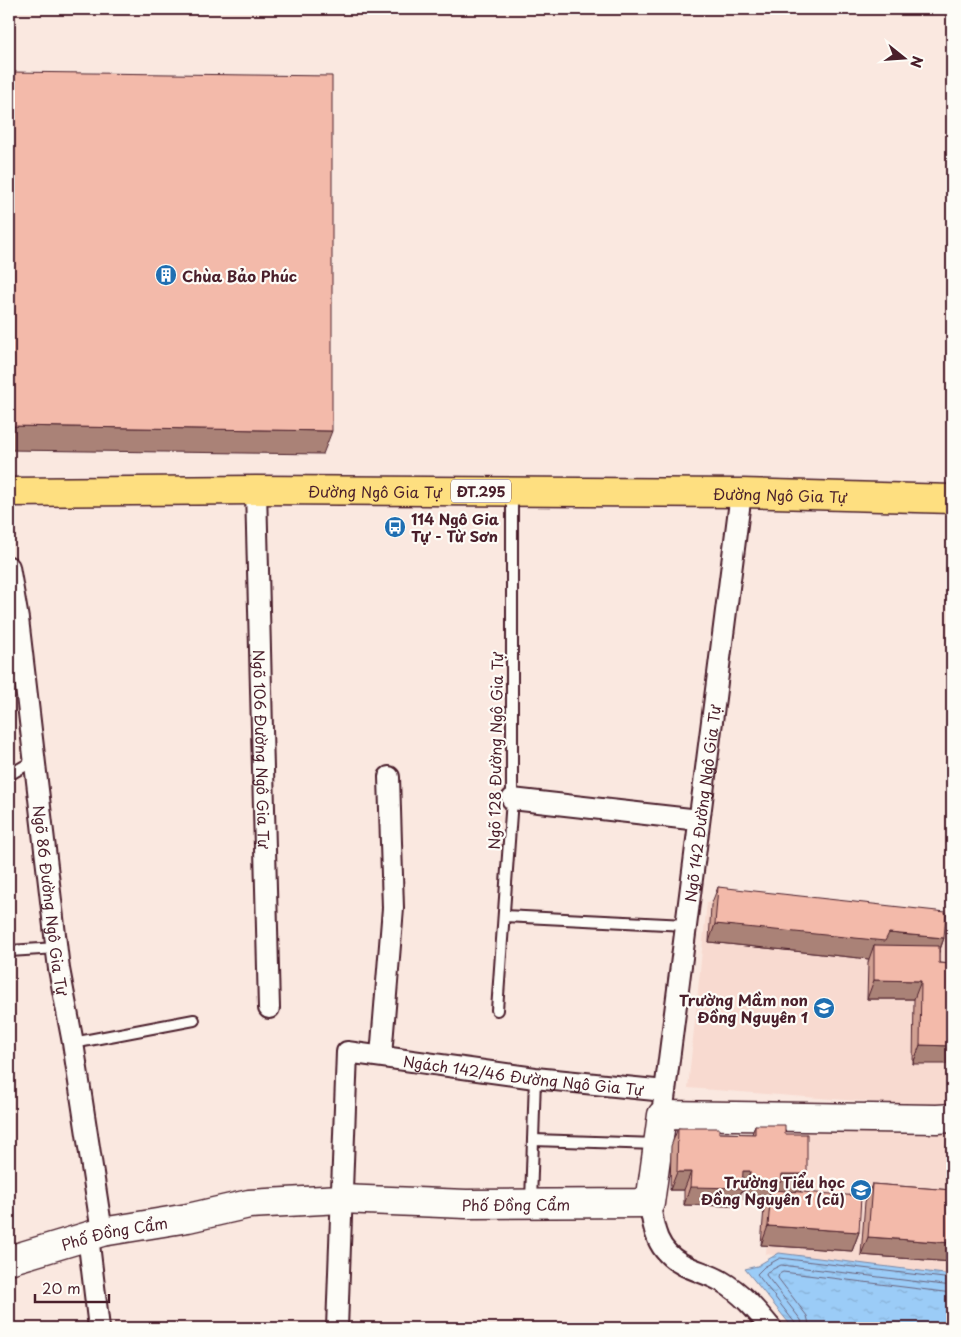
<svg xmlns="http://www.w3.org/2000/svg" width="961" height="1337" font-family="'Playpen Sans',sans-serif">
<defs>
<pattern id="water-ripples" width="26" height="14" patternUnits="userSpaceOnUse" patternTransform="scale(1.25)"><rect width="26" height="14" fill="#9bccf7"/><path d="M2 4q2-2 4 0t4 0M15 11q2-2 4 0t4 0" fill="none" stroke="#87afd4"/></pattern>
</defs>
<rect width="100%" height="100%" fill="#fae8e0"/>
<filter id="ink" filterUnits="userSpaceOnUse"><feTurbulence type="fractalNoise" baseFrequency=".02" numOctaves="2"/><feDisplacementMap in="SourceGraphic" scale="10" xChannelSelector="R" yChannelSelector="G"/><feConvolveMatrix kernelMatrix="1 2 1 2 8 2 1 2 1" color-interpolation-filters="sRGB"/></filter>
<g filter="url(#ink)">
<g fill="#f8dad0">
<polygon points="707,902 952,928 952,1108 688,1088"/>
<polygon points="775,1126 952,1126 952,1276 766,1254"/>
</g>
<polygon fill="url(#water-ripples)" stroke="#7b87a5" points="779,1253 952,1275 952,1328 793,1328 745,1269 757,1266"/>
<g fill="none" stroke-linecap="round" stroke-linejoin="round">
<g stroke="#6a647d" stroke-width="1">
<polyline points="796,1328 795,1323 757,1274 764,1267 780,1258 952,1279"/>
<polyline points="803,1328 801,1320 766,1275 767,1272 781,1265 952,1286"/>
<polyline points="810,1328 807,1316 778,1278 779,1274 783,1272 952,1293"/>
</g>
<g stroke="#4a1f2b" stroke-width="14">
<g id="lane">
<polyline points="9,775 35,760"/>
<polyline points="504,916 686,925"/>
<polyline points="9,951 57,948"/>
<polyline points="497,1010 512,799 512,493"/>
<polyline points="73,1043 194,1020"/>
<polyline points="533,1140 657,1144"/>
<polyline points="531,1202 535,1078"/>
</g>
</g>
<g stroke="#4a1f2b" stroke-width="24">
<g id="street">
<path id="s1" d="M256,490l13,518"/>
<path id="s2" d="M9,567l9,52 41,350 14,74 29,189"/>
<polyline points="512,799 699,820"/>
<polyline points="381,1056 393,908 389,777"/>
<path id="s3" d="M662,1115l79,-622"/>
<path d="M650,1203c3,26 7,48 32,61 13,7 27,10 39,17 21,12 35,29 50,47"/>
<polyline points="88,1236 99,1328"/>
<path id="s4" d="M337,1328l10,-276 188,26 130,13"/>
</g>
</g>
<g stroke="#4a1f2b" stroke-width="31">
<g id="secondary">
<path id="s5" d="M9,1260l93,-28 86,-14 61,-14 92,-5 125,5 184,-1 12,-88 275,4 15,-1"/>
</g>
</g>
<g stroke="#4a1f2b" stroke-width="31">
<g id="primary">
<path id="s6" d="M9,492l247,-2 485,3 211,6"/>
</g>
</g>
<use href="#lane" stroke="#fdfcf7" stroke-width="10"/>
<use href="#street" stroke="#fdfcf7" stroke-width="20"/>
<use href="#secondary" stroke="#fdfcf7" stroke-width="28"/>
<use href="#primary" stroke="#fedf80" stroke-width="28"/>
</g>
<g fill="#d1a092" stroke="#4a1f2b">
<polygon points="718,887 944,938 939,953 939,963 952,964 913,1064 914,999 867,999 868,963 869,959 709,942 711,905"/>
<polygon points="755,1125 785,1134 800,1192 859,1232 852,1251 761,1245 764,1208 767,1201 744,1200 744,1190 742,1190 736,1206 684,1205 684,1190 670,1190 671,1146 678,1128 719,1133 752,1134"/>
<polygon points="872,1184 952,1190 952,1262 861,1255 865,1202"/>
</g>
<g fill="#aa8277" stroke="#4a1f2b">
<polygon points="9,426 332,431 323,454 9,450"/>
<polygon points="715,924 889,933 944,938 937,957 874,945 869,959 709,942"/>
<polygon points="874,980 921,981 914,999 867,999"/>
<polygon points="920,1045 952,1046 952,1064 913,1064"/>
<polygon points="743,1171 750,1171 744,1190 742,1190 736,1206 684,1205 690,1187"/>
<polygon points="677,1172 691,1172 684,1190 670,1190"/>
<polygon points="782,1174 807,1174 800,1193 771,1190 767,1201 744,1200 750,1182"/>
<polygon points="768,1226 859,1232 852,1251 761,1245"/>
<polygon points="868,1237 952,1243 952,1262 861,1255"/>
</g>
<g fill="#f3baaa" stroke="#4a1f2b">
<polygon points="9,72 332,76 332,431 9,426"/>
<polygon points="718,887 946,912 944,938 889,933 885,941 715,924"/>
<polygon points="874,945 939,946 939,963 952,964 952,1046 920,1045 921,981 874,980"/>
<polygon points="755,1125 785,1125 785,1134 807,1134 807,1174 782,1174 781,1182 750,1182 750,1171 743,1171 742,1188 690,1187 691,1172 677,1172 678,1128 719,1128 719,1133 755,1134"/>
<polygon points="872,1184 952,1190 952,1243 868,1237"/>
<polygon points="771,1190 861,1196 859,1232 768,1226"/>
</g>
</g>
<defs>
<g id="building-disc" transform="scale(1.125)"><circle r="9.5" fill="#1f6fb2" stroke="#fdfcf7"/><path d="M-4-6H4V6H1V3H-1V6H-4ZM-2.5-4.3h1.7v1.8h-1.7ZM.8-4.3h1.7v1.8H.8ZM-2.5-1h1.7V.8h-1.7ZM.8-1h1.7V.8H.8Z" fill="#fff"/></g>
<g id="bus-disc" transform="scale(1.125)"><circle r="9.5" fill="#1f6fb2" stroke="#fdfcf7"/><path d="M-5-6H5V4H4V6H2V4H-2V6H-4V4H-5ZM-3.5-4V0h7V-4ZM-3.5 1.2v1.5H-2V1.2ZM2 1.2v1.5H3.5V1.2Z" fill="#fff"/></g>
<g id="school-disc" transform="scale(1.125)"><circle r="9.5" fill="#1f6fb2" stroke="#fdfcf7"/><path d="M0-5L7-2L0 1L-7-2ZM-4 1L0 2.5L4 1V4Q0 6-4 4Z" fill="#fff"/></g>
</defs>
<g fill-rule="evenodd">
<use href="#building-disc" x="166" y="275"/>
<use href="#bus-disc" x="395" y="527"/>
<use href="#school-disc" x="824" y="1008"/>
<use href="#school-disc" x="861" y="1190"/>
</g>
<g text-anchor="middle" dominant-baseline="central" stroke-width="4.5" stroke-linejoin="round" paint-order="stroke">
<rect fill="#fdfcf7" stroke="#806168" stroke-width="1" x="451" y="479.5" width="60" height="23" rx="4"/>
<g font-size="14" font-weight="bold" fill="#4a1f2b">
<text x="481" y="491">ĐT.295</text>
</g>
<g font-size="15" font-weight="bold" fill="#4a1f2b" stroke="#fdfcf7" text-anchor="start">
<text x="182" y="275">Chùa Bảo Phúc</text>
<text x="411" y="518">114 Ngô Gia<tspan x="411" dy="17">Tự - Từ Sơn</tspan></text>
<text x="808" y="999" text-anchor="end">Trường Mầm non<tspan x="808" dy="17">Đồng Nguyên 1</tspan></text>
<text x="845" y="1181" text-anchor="end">Trường Tiểu học<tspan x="845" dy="17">Đồng Nguyên 1 (cũ)</tspan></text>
</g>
<g font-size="15" fill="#4a1f2b" stroke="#fdfcf7">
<text stroke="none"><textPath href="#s6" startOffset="366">Đường Ngô Gia Tự</textPath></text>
<text stroke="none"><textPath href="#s6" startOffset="771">Đường Ngô Gia Tự</textPath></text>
<text stroke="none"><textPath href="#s1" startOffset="259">Ngõ 106 Đường Ngô Gia Tự</textPath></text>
<text transform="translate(495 751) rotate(-89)">Ngõ 128 Đường Ngô Gia Tự</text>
<text stroke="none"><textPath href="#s3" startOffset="314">Ngõ 142 Đường Ngô Gia Tự</textPath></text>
<text stroke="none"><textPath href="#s2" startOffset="336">Ngõ 86 Đường Ngô Gia Tự</textPath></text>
<text stroke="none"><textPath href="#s4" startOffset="454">Ngách 142/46 Đường Ngô Gia Tự</textPath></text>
<text stroke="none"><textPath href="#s5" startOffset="514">Phố Đồng Cẩm</textPath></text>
<text stroke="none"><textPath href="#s5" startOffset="109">Phố Đồng Cẩm</textPath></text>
</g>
</g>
<rect width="961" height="1337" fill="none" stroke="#fdfcf7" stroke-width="30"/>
<rect x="15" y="15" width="931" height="1307" fill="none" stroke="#4a1f2b" stroke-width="2" filter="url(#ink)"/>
<g transform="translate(904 58) rotate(107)" stroke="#fdfcf7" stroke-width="4" paint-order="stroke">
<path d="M0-4L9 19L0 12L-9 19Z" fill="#4a1f2b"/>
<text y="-8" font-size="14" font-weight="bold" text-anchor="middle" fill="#4a1f2b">N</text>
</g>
<path d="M35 1294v8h74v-8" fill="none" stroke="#4a1f2b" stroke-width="2.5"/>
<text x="42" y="1294" font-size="15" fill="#4a1f2b" stroke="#fdfcf7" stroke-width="4" paint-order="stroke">20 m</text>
</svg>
